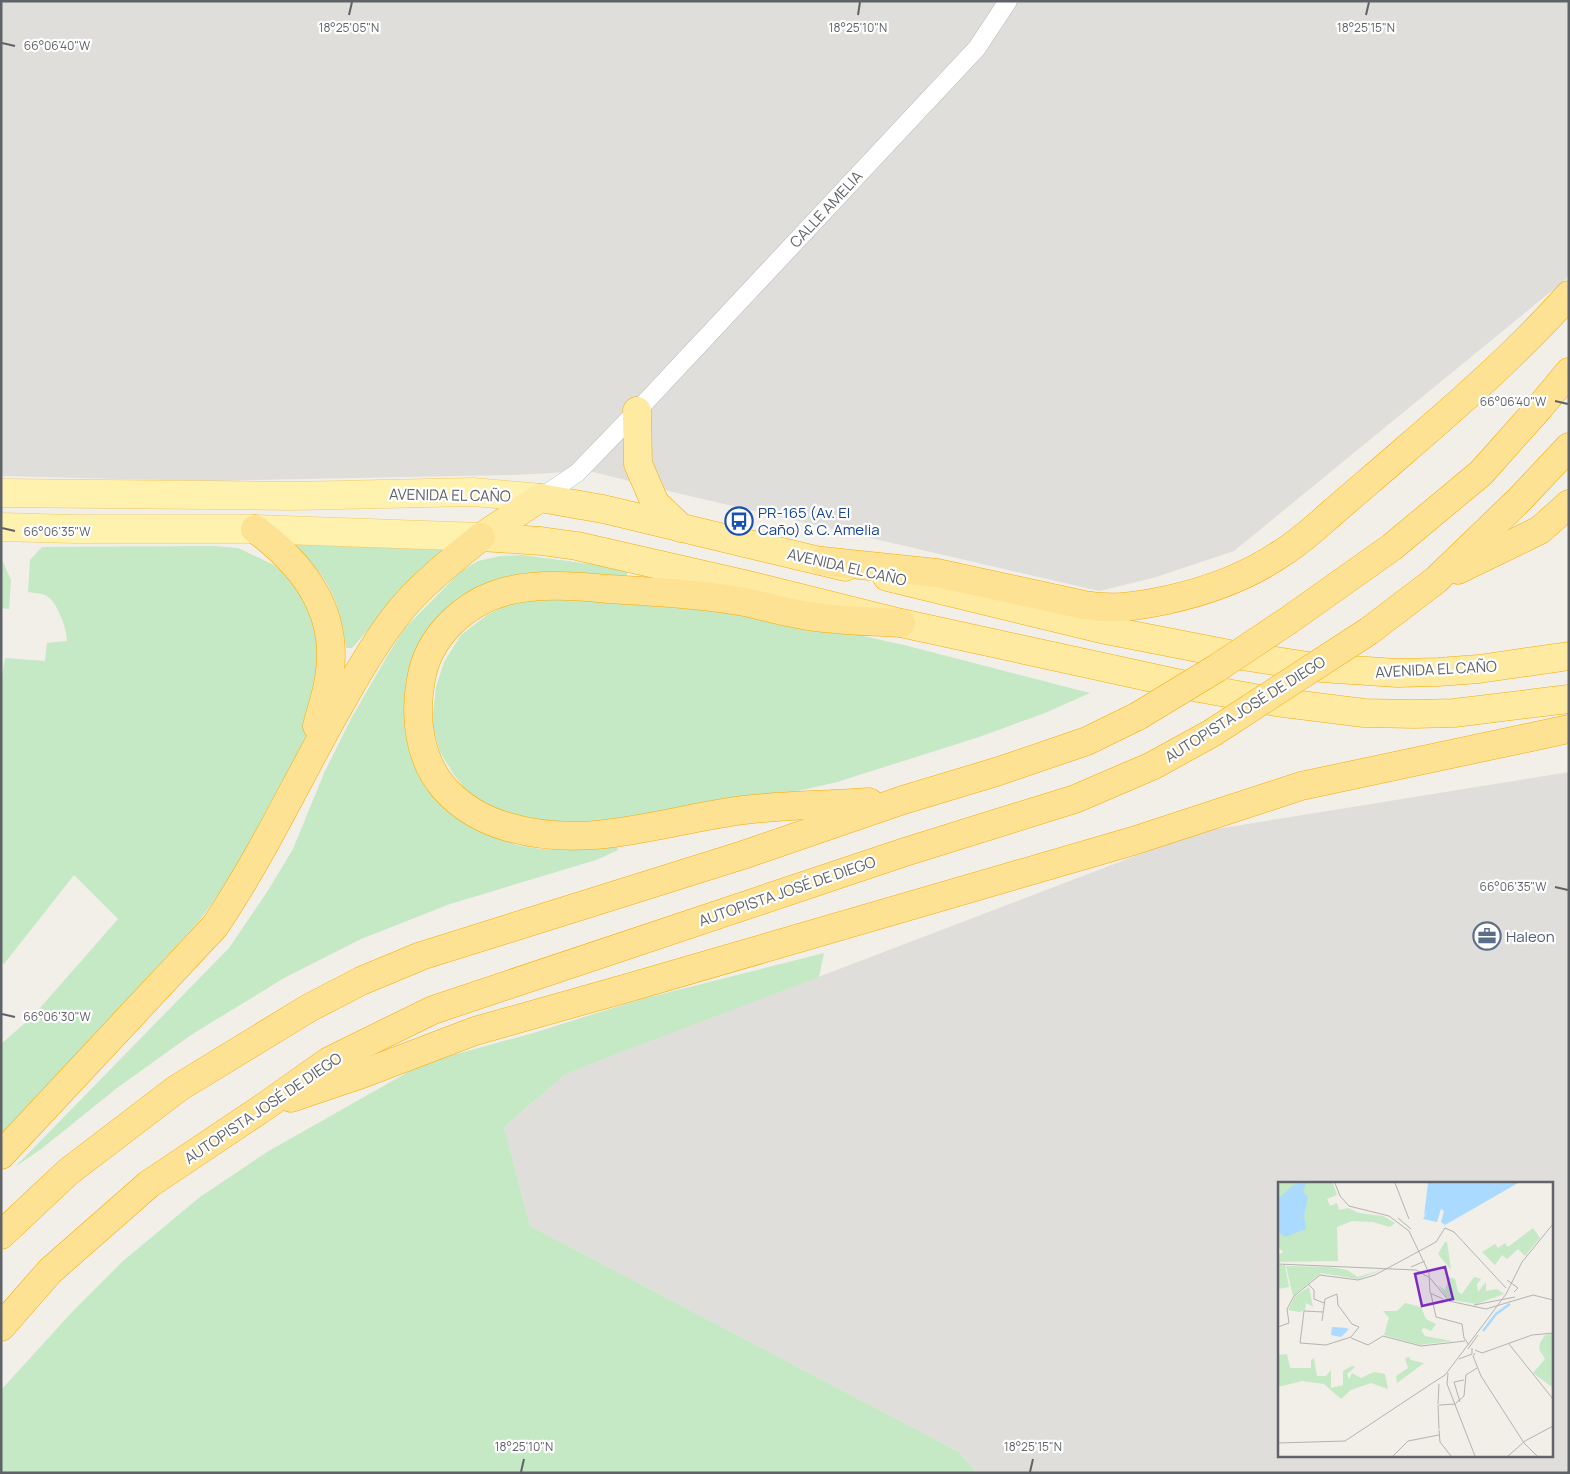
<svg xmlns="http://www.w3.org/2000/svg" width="1570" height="1474" font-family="Manrope,sans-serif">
<rect width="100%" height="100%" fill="#f1efe8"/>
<g fill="#e0deda" fill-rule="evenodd">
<polygon points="1,1 1569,1 1569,275 1565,280 1234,551 1153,578 1099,591 681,494 589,471 512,475 205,481 1,476"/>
<path d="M1569,772v701h-592l-18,-21 -429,-226 -26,-99 63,-54 631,-241zM1279,1183h272v272h-272z"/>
</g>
<g fill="#c5e8c5">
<path d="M289,541l155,8 -14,11 -78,88h-6c-3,-26 -10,-55 -27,-76 -9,-11 -21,-20 -30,-31z"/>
<path d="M213,546l25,2 36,17 21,17 26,48 -9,93 -41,86 -23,45 -49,67 -198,215v-92l32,-28 85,-97 -44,-44 -70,89 -3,-3v-278l4,-25 40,3 2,-18 20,-2c0,-12 -10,-41 -22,-46 -5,-2 -12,-2 -17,-3l2,-32 12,-13z"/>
<polygon points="522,555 628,569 626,580 563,575 523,573 493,584 469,594 409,719 488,833 517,845 540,849 565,850 616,845 618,850 596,860 450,904 361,939 284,978 191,1035 117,1088 40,1150 16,1166 229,948 267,892 293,849 325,771 352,717 389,653 405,628 460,572 478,561 500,556"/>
<polygon points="1,558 11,580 9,609 1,608"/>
<polygon points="525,596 693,604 828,628 908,646 1090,693 1045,713 979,737 837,782 754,801 602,827 528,823 472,797 454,775 440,752 432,724 436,687 444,662 461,635 487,615"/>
<polygon points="824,953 819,977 567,1073 504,1127 530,1226 959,1452 977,1473 1,1473 1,1390 73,1311 123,1261 200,1197 267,1152 424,1063 533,1033 642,999"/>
</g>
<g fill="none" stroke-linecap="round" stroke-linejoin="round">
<g stroke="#b5b8bc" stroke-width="19">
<polyline id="minor" points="540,498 577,473 637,411 977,48 1008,1"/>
</g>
<g stroke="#f2c960" stroke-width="29">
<g id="primary">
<polyline points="1,493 293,496 473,492 540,498"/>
<polyline points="1,527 75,529 255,529 481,537"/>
</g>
</g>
<g stroke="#f9ab00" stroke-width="29">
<g id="trunk">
<polyline points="637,411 638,464 655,503 681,528"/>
<polyline points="481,537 540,498 603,509 845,567"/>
<polyline points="481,537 541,541 577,546 752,586 901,623 1199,688 1276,702 1364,713 1414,714 1454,713 1569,699"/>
<polyline points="887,577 1101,629 1229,654 1321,668 1397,673 1438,672 1479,669 1569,656"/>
</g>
</g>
<g stroke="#f9ab00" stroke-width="29">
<g id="motorway">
<path d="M255,529c50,37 85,84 74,149 -2,16 -8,32 -12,48"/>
<path d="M822,561l115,12 147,32c29,5 54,1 83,-5 41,-9 80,-23 115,-47 18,-11 34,-26 50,-40 24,-21 48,-41 72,-62 58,-50 114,-99 165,-156"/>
<polyline points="1458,570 1540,530 1569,504"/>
<polyline points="1289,620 1392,547 1481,473 1539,408 1569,372"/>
<polyline points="1369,631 1436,580 1520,499 1569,447"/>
<path d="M869,802c-42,3 -84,3 -125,8 -80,10 -155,41 -236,17 -25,-7 -47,-20 -64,-39 -25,-29 -30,-72 -23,-108 7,-44 44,-78 86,-89 33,-8 69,-5 102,-2 45,3 91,5 136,13 19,4 38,10 58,13 32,6 65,6 98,8"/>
<polyline points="291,1098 362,1074 475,1031 624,989 1133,841 1301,786 1569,729"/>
<path d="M1,1155l214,-229c45,-67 79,-139 118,-209 19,-34 38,-68 62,-100 22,-29 57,-57 86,-80"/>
<polyline points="1,1235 68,1172 178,1088 309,1008 361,981 421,956 743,855 903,800 999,771 1087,741 1138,716"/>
<polyline points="1,1327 50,1271 149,1184 264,1107 329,1061 433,1010 905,852 1075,799 1152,766 1212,733"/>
</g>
</g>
<use href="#minor" stroke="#fff" stroke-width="18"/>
<use href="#primary" stroke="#fff2af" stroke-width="28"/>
<use href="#trunk" stroke="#feeaa1" stroke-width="28"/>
<use href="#motorway" stroke="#fde293" stroke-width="28"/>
<g stroke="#f9ab00" stroke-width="29" stroke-linecap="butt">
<g id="motorway-bridge">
<polyline points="1138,716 1217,668 1289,620"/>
<polyline points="1212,733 1369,631"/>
</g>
</g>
<use href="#motorway-bridge" stroke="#fde293" stroke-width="28"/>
</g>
<path fill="none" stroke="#5f6368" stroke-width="2" d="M349,15l3,-13M858,15l2,-13M1366,15l3,-13M2,43l13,3M1555,401l13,3M2,528l13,3M1555,887l13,3M2,1014l13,3M521,1472l3,-13M1030,1472l3,-13"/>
<defs>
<g id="bus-ring" transform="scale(1.4375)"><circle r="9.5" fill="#fff" stroke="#1a4fb4" stroke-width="1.5"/><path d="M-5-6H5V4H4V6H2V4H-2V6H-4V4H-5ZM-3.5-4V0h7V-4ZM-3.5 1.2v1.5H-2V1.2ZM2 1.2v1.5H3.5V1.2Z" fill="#1a4fb4"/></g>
<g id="office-ring" transform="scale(1.4375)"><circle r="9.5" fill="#fff" stroke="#5c6f8a" stroke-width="1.5"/><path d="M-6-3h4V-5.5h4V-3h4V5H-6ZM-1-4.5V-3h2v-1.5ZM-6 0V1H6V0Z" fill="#5c6f8a"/></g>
</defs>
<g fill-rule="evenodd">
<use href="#bus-ring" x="739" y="521"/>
<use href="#office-ring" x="1487" y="936"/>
</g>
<g text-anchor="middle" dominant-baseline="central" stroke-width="4.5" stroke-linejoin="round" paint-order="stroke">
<g font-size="15" fill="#5f6368" stroke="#fff">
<text transform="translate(826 209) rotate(-47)">CALLE AMELIA</text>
<text transform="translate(450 495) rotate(1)">AVENIDA EL CAÑO</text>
<text transform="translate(847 567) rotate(13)">AVENIDA EL CAÑO</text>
<text transform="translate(1436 669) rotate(-3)">AVENIDA EL CAÑO</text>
<text transform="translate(1245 709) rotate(-32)">AUTOPISTA JOSÉ DE DIEGO</text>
<text transform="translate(787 891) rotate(-19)">AUTOPISTA JOSÉ DE DIEGO</text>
<text transform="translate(263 1108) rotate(-34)">AUTOPISTA JOSÉ DE DIEGO</text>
</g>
<g font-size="15" fill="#164399" stroke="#fff" text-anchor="start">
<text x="758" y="512">PR-165 (Av. El<tspan x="758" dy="17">Caño) &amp; C. Amelia</tspan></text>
</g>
<g font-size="15" fill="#4e5e75" stroke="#fff" text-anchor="start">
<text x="1506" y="936">Haleon</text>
</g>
</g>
<g transform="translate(1278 1182)">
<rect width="275" height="275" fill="#f1efe8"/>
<path d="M3,1h52l4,12 -10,4 3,7 7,-3 2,7 9,-2 11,5 24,3 12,7 -5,4 -17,-5 -21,-1 -15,6 1,34 -60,1v-11l2,3 3,-2 -5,-5v-61zM255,46l7,10 -15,18 -7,-7 -11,10 -5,-4 -7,10 -13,-13 13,-8 3,4 7,-5 3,4zM167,60h2l4,28 -13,-16zM0,83h7l4,22 -11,2zM8,84l45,1 16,3 11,7 29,-9 -29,11 -37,-6 -28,23zM171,95l6,2 3,13 4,2 12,-17 7,2 -4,5 1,8 8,-10v9l11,-2 7,5 -28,10 -24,-4 -6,-3 -8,-12 7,5zM31,105l4,20 -7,-4 -1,7 -5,2 -12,-2 7,-14zM127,121l16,4 5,12 10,5 -5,7 -7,-3 -3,2 4,6 27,5 -32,4 -36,-10 5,-17 -6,-7h14zM275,151v53l-1,1 -19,-14 12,-14 -6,-10 1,-6 5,-8zM9,172l3,14h21v-8l3,-2 3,18h9l5,-6v18l12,-3v-14l9,-5 3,1 -8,7 2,5 3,-6 9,5 13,-6 11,2 3,15 -17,-6 -20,7 -10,9 -17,-15 -22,-3 -24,6v-32zM131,175l2,3 13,3 -27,20 -1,-7 12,-8 -3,-10z" fill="#c5e8c5"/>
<path d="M28,1l-3,9 5,4 -4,20 2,13 -21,8 -7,-5v-33l15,-14zM150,1h90l-73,42 -4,-3 3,-11 -3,-2 -4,13 -14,-3 5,-8 -4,5zM54,145l14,1 3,1 -8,8 -10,-2z" fill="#aadaff"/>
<path fill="none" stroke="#aadaff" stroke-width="2.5" d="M205,149l13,-17 14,-10"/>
<path fill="none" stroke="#b3b3b1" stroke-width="1" d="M57,1l5,13 9,10 40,10 20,15 20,42 1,20 13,6M117,1l14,36M120,36l13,11M0,82l138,6 14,8 19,23 37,8 47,-14 20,5M133,85l14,-6M229,98l11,8 -4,4M30,102l6,6v9l10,4M153,112l5,23 26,7 2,14 5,7M196,123l41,-8M45,130l-19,-1 -4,32 26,2 25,-8M44,139l3,-22 12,-5 1,11 14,19 7,3 -8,10M0,145l11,-4 -2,-14 7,-13 26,-21 38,5 17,-5 61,-33 9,-14 9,4 52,56M73,156l17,7 15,-9 38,10 44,-5M231,162l44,55M190,167l10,-14M197,168l7,3 50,-18 21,-2M197,171l-2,3 8,20 43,67M181,177l13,-5v-6M170,191l-1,11 28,72M156,200l11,-7 41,-54 20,-27 16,-32 31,-38M182,220l-6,-20 10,-2M178,221l8,-7 2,-21 11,-7M160,222l1,-20M160,223l1,24M161,223l17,-1M161,248l1,12 11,14M0,261l67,-2 89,-59M246,261l13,13M115,274l15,-15 31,-6M230,274l17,-15 28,-15"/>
<path fill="#7b2cbf" fill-opacity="0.15" stroke="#7b2cbf" stroke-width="2.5" d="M167,85l8,32 -31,7 -7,-32z"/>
<rect width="275" height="275" fill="none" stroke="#5f6368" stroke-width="2.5"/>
</g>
<g font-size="12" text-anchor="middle" fill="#5f6368" stroke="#fff" stroke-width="4.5" stroke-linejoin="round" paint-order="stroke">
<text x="349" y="32">18°25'05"N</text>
<text x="858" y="32">18°25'10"N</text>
<text x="1366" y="32">18°25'15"N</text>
<text x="57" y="50">66°06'40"W</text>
<text x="1513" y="406">66°06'40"W</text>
<text x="57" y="536">66°06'35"W</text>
<text x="1513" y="891">66°06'35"W</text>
<text x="57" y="1021">66°06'30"W</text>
<text x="524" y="1451">18°25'10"N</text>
<text x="1033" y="1451">18°25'15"N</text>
</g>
<rect width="1570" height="1474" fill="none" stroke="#5f6368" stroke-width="5"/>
</svg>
